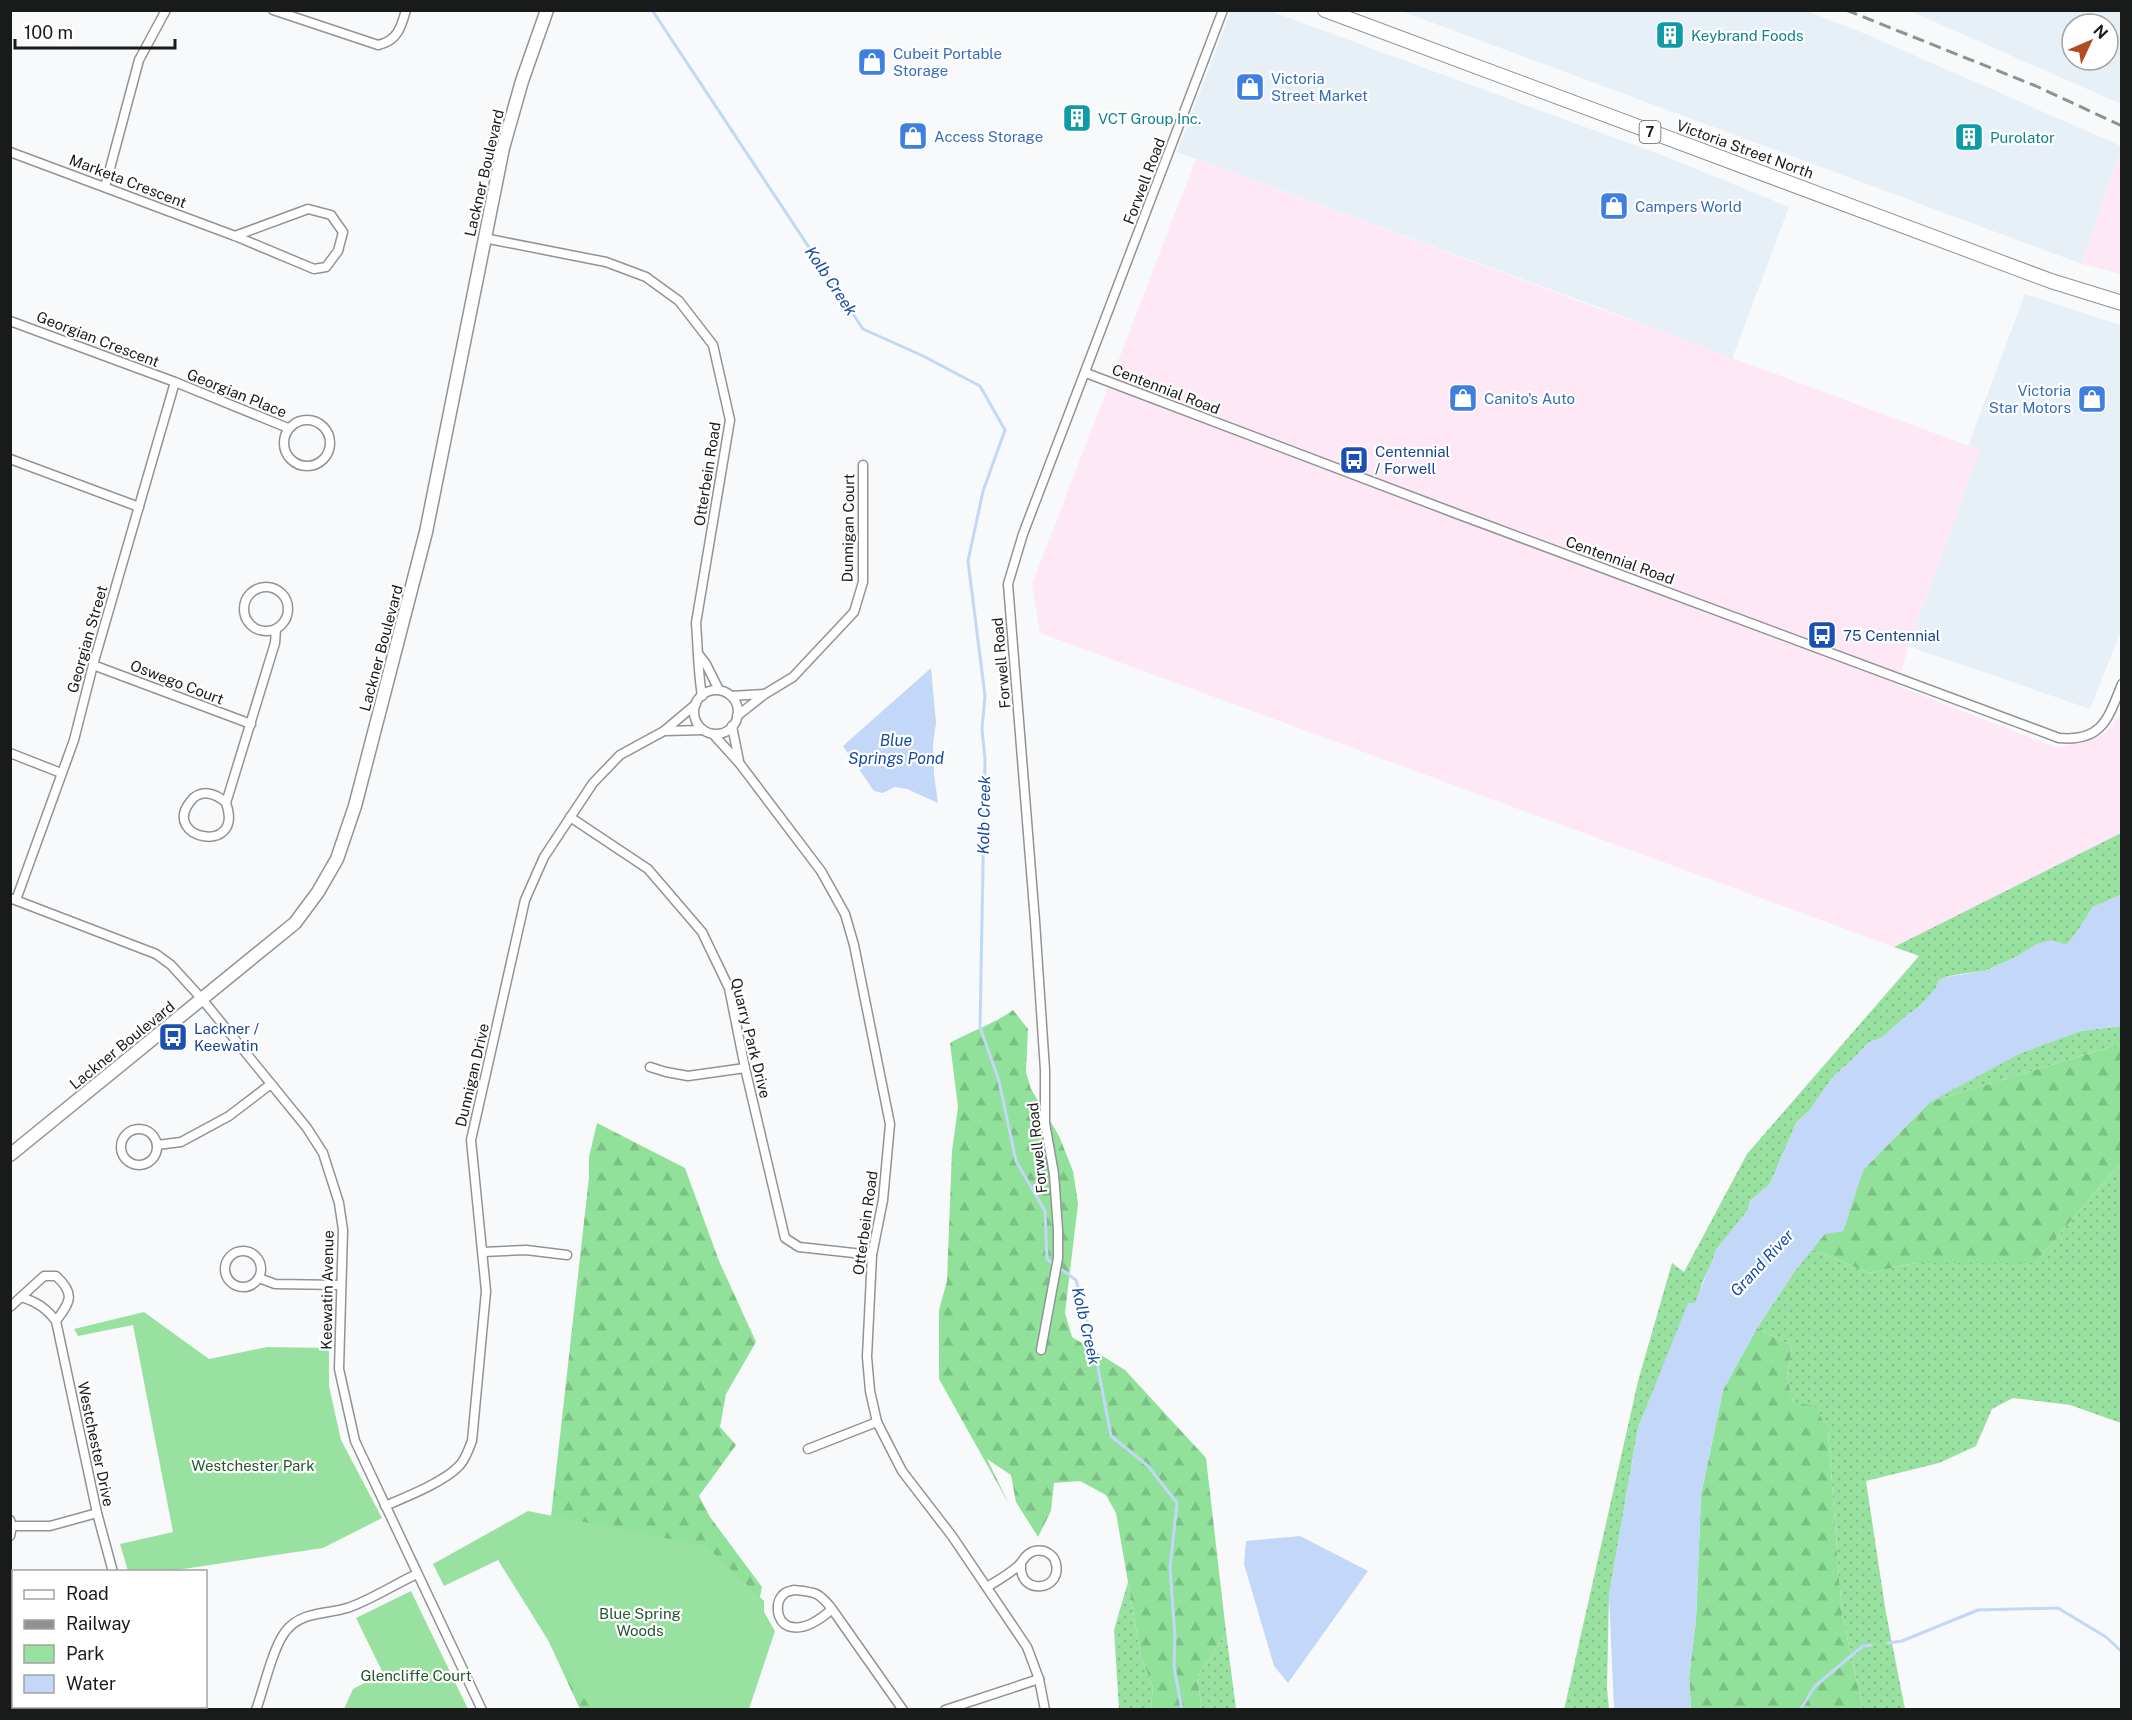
<svg xmlns="http://www.w3.org/2000/svg" width="2132" height="1720" font-family="'Public Sans',sans-serif">
<defs>
<pattern id="grass-dots" width="8" height="8" patternUnits="userSpaceOnUse" patternTransform="scale(1.5)"><rect width="8" height="8" fill="#99e1a1"/><path d="M2 2h.1M6 6h.1" fill="none" stroke="#83c08a" stroke-width="1.8" stroke-linecap="round"/></pattern>
<pattern id="forest-firs" width="22" height="20" patternUnits="userSpaceOnUse" patternTransform="scale(1.5)"><rect width="22" height="20" fill="#91e19b"/><path d="M5 1l3.5 6h-7zM16 11l3.5 6h-7z" fill="#7cc085"/></pattern>
</defs>
<rect width="100%" height="100%" fill="#f8f9fa"/>
<g fill="#e8f0f7" fill-rule="evenodd">
<polygon points="1231,11 1270,11 1664,156 1789,207 1732,359 1606,310 1177,152"/>
<polygon points="1401,11 1807,11 1868,35 2121,146 2121,149 2082,264"/>
<path d="M1910,11h211v93zM2072,24h36v36h-36z"/>
<polygon points="2025,294 2121,325 2121,631 2090,709 1908,646 1980,450 1968,446"/>
</g>
<g fill="#fee8f6">
<polygon points="2121,149 2121,274 2082,264"/>
<polygon points="1196,159 1980,450 1908,646 1898,686 2058,748 2103,735 2121,715 2121,833 1894,947 1040,633 1032,584"/>
</g>
<g fill="url(#grass-dots)">
<polygon points="2121,833 2121,895 2093,907 2075,935 2066,945 2057,942 2037,944 2018,956 1985,971 1960,974 1945,977 1939,980 1936,988 1918,1008 1907,1015 1883,1037 1868,1043 1856,1056 1832,1078 1810,1110 1796,1123 1770,1184 1750,1201 1748,1210 1716,1250 1713,1260 1702,1283 1698,1299 1663,1367 1638,1428 1609,1596 1607,1688 1609,1709 1564,1710 1638,1381 1672,1263 1684,1272 1747,1154 1919,956 1894,947"/>
<polygon points="2121,1026 2121,1047 2110,1047 1930,1102 1983,1067 2080,1031"/>
<polygon points="2121,1162 2121,1423 2070,1405 2013,1398 1992,1409 1976,1446 1939,1463 1866,1481 1886,1613 1905,1709 1863,1709 1842,1614 1828,1431 1793,1402 1787,1376 1792,1346 1757,1328 1794,1272 1812,1249 1869,1273 1915,1263 2035,1263"/>
<polygon points="1128,1582 1141,1657 1153,1687 1151,1709 1119,1709 1114,1630"/>
<polygon points="1226,1632 1236,1709 1202,1709 1197,1677"/>
</g>
<g fill="url(#forest-firs)">
<path d="M1013,1010l15,19 -2,43 5,17 28,47 14,35 5,33 -13,109 7,24 53,33 81,88 20,174 -29,45 5,32h-51l2,-22 -12,-30 -25,-144 -10,-18 -26,-14 -26,2 -3,28 -13,26 -22,-35 -5,-27 -24,-16 22,45 -70,-125v-69l8,-29 5,-130 6,-44 -8,-64c21,-12 44,-19 63,-33z"/>
<polygon points="2110,1047 2121,1047 2121,1162 2035,1263 1915,1263 1869,1273 1812,1249 1825,1233 1843,1231 1863,1170 1930,1102"/>
<polygon points="597,1123 685,1168 719,1261 756,1342 726,1394 720,1427 736,1445 699,1496 710,1517 762,1587 737,1709 580,1709 526,1592 546,1561 589,1177 589,1157"/>
<polygon points="1757,1328 1792,1346 1787,1376 1793,1402 1815,1406 1828,1431 1842,1614 1863,1709 1691,1710 1689,1677 1696,1620 1701,1495 1723,1390"/>
</g>
<g fill="#99e1a1">
<polygon points="144,1312 209,1359 267,1347 329,1348 329,1386 341,1440 382,1518 323,1548 170,1571 128,1571 120,1544 173,1532 133,1325 78,1336 74,1329"/>
<polygon points="528,1511 706,1546 764,1601 764,1612 775,1631 749,1709 591,1709 498,1560 444,1586 433,1564"/>
<polygon points="411,1591 468,1709 344,1709 353,1689 383,1673 356,1618"/>
</g>
<g fill="#c3d7f8">
<polygon points="931,668 936,723 933,745 934,774 938,803 907,789 895,787 883,793 874,791 843,746"/>
<polygon points="2121,895 2121,1026 2080,1031 2021,1053 1930,1102 1863,1170 1843,1231 1825,1234 1794,1272 1757,1328 1723,1390 1701,1495 1696,1620 1689,1677 1691,1709 1614,1709 1609,1596 1638,1428 1688,1303 1695,1303 1716,1250 1748,1210 1750,1201 1770,1184 1796,1123 1810,1110 1832,1078 1856,1056 1868,1043 1883,1037 1907,1015 1918,1008 1936,988 1939,980 1945,977 1985,971 2018,956 2037,944 2050,940 2066,945 2075,935 2093,907"/>
<polygon points="1300,1536 1368,1571 1288,1683 1274,1666 1244,1564 1246,1541"/>
</g>
<g fill="none" stroke-linecap="round" stroke-linejoin="round">
<g stroke="#c3d7f8" stroke-width="3">
<polyline points="652,10 863,329 921,355 980,386 1005,430 983,491 968,561 985,696 982,729 985,759 980,1027 999,1081 1016,1161 1045,1211 1047,1259 1076,1280 1095,1352 1111,1436 1148,1466 1177,1503 1170,1568 1175,1637 1174,1667 1182,1710"/>
<polyline points="1888,1643 1902,1641 1978,1610 2058,1608 2106,1637 2122,1652"/>
<polyline points="1800,1710 1815,1686 1863,1646 1871,1645"/>
</g>
<g stroke="#929395" stroke-width="11">
<g id="street">
<path d="M273,10l105,35c19,-4 23,-17 28,-35"/>
<polyline points="10,152 235,236 314,269 326,267 338,251 343,232 331,215 308,209 235,236"/>
<polyline points="105,187 139,60 166,10"/>
<path d="M484,238l122,24 40,15 33,24 34,44 17,75 -34,203c2,25 2,49 6,73"/>
<polyline points="10,321 175,382 288,428"/>
<path d="M1086,373l374,142 599,223c43,4 49,-19 63,-54"/>
<circle cx="307" cy="443" r="23"/>
<polyline points="10,459 139,507"/>
<circle cx="266" cy="609" r="22"/>
<polyline points="699,655 706,664 719,690"/>
<polyline points="93,665 251,724"/>
<circle cx="716" cy="712" r="22"/>
<polyline points="731,696 764,694"/>
<polyline points="737,716 765,694 793,677 854,612 863,582 863,465"/>
<polyline points="732,726 739,761"/>
<polyline points="665,731 703,730"/>
<polyline points="713,734 740,764 821,871 845,914 854,945 890,1124 883,1200 872,1255 867,1357 870,1391 877,1422 902,1471 952,1536 1027,1647 1039,1679 1045,1710"/>
<polyline points="10,753 61,773"/>
<path d="M226,803c-10,-10 -26,-15 -36,-1 -29,37 55,54 36,1l49,-160 1,-14"/>
<polyline points="570,817 648,869 702,932 729,988 745,1068 785,1238 799,1247 872,1255"/>
<polyline points="10,898 156,954 171,965 202,999 307,1128 323,1153 339,1203 343,1230 339,1369 355,1441 482,1710"/>
<polyline points="16,900 74,740 93,665 175,382"/>
<polyline points="650,1067 666,1072 688,1076 745,1068"/>
<circle cx="139" cy="1147" r="18"/>
<polyline points="157,1145 181,1142 229,1116 271,1084"/>
<circle cx="243" cy="1269" r="18"/>
<polyline points="483,1252 526,1250 567,1255"/>
<polyline points="259,1278 275,1284 341,1285"/>
<path d="M21,1297c16,5 25,11 35,24"/>
<path d="M10,1307l34,-31h12c20,18 14,26 0,45l41,192 16,59"/>
<polyline points="1041,1350 1058,1258 1058,1230 1054,1174 1045,1123 1045,1070 1035,921 1008,584 1023,534 1223,10"/>
<polyline points="808,1449 877,1422"/>
<path d="M385,1506c21,-9 59,-24 74,-40 7,-7 9,-16 13,-25l14,-150 -15,-151 54,-240 19,-43 49,-74 27,-28 44,-24 32,-27"/>
<polyline points="10,1520 12,1526 10,1536"/>
<polyline points="12,1526 50,1526 97,1513"/>
<path d="M987,1587c10,-6 22,-13 31,-21 5,-4 6,-10 12,-13 4,-3 9,-3 14,-2 6,2 11,7 12,13 6,27 -37,32 -35,1"/>
<path d="M794,1590c21,2 25,2 38,19 -10,9 -28,23 -44,17 -12,-5 -14,-25 -3,-33 2,-2 6,-2 9,-3z"/>
<polyline points="832,1609 903,1710"/>
<polyline points="10,1690 14,1691"/>
<polyline points="55,1706 63,1710"/>
<polyline points="105,1710 106,1706"/>
<path d="M256,1710c8,-22 16,-60 29,-78 16,-21 39,-17 62,-24 20,-6 50,-25 70,-34"/>
<polyline points="945,1710 1039,1679"/>
</g>
</g>
<g stroke="#929395" stroke-width="15">
<polyline id="secondary" points="10,1155 295,923 318,892 337,859 355,806 426,532 503,148 522,81 547,10"/>
</g>
<g stroke="#929395" stroke-width="16">
<polyline id="primary" points="1325,10 2051,281 2122,303"/>
</g>
<use href="#street" stroke="#fff" stroke-width="8"/>
<use href="#secondary" stroke="#fff" stroke-width="12"/>
<use href="#primary" stroke="#fff" stroke-width="14"/>
<polyline stroke="#909191" stroke-width="3" stroke-dasharray="12 6" stroke-linecap="butt" points="1846,10 2036,86 2122,126"/>
</g>
<defs>
<g id="building-square" transform="scale(1.5)"><rect x="-9" y="-9" width="18" height="18" rx="4" fill="#0f9aa8" stroke="#fff"/><path d="M-4-6H4V6H1V3H-1V6H-4ZM-2.5-4.3h1.7v1.8h-1.7ZM.8-4.3h1.7v1.8H.8ZM-2.5-1h1.7V.8h-1.7ZM.8-1h1.7V.8H.8Z" fill="#fff"/></g>
<g id="shop-square" transform="scale(1.5)"><rect x="-9" y="-9" width="18" height="18" rx="4" fill="#3f7fe0" stroke="#fff"/><path d="M-5-2.5h2.3a2.7 3.5 0 0 1 5.4 0H5L5.5 6h-11ZM-1.5-2.5h3a1.5 2.3 0 0 0-3 0Z" fill="#fff"/></g>
<g id="bus-square" transform="scale(1.5)"><rect x="-9" y="-9" width="18" height="18" rx="4" fill="#1a4fb4" stroke="#fff"/><path d="M-5-6H5V4H4V6H2V4H-2V6H-4V4H-5ZM-3.5-4V0h7V-4ZM-3.5 1.2v1.5H-2V1.2ZM2 1.2v1.5H3.5V1.2Z" fill="#fff"/></g>
</defs>
<g fill-rule="evenodd">
<use href="#building-square" x="1670" y="35"/>
<use href="#shop-square" x="872" y="62"/>
<use href="#shop-square" x="1250" y="87"/>
<use href="#building-square" x="1077" y="118"/>
<use href="#shop-square" x="913" y="136"/>
<use href="#building-square" x="1969" y="137"/>
<use href="#shop-square" x="1614" y="206"/>
<use href="#shop-square" x="1463" y="398"/>
<use href="#shop-square" x="2092" y="399"/>
<use href="#bus-square" x="1354" y="460"/>
<use href="#bus-square" x="1822" y="635"/>
<use href="#bus-square" x="173" y="1037"/>
</g>
<g text-anchor="middle" dominant-baseline="central" stroke-width="4.5" stroke-linejoin="round" paint-order="stroke">
<rect fill="#fff" stroke="#5e5f5f" stroke-width="1.5" x="1639.5" y="121" width="21" height="22" rx="4.5"/>
<g font-size="14" font-weight="bold" fill="#191a1a">
<text x="1650" y="132">7</text>
</g>
<g font-size="15" fill="#0d838f" stroke="#fff" text-anchor="start">
<text x="1691" y="35">Keybrand Foods</text>
<text x="1098" y="118">VCT Group Inc.</text>
<text x="1990" y="137">Purolator</text>
</g>
<g font-size="15" fill="#366cbe" stroke="#fff" text-anchor="start">
<text x="893" y="53">Cubeit Portable<tspan x="893" dy="17">Storage</tspan></text>
<text x="1271" y="78">Victoria<tspan x="1271" dy="17">Street Market</tspan></text>
<text x="934" y="136">Access Storage</text>
<text x="1635" y="206">Campers World</text>
<text x="2071" y="390" text-anchor="end">Victoria<tspan x="2071" dy="17">Star Motors</tspan></text>
<text x="1484" y="398">Canito's Auto</text>
</g>
<g font-size="15" fill="#191a1a" stroke="#fff">
<text transform="translate(1745 149) rotate(20)">Victoria Street North</text>
<text transform="translate(484 173) rotate(-77)">Lackner Boulevard</text>
<text transform="translate(128 181) rotate(21)">Marketa Crescent</text>
<text transform="translate(1144 181) rotate(-69)">Forwell Road</text>
<text transform="translate(98 339) rotate(21)">Georgian Crescent</text>
<text transform="translate(1166 389) rotate(21)">Centennial Road</text>
<text transform="translate(237 393) rotate(22)">Georgian Place</text>
<text transform="translate(707 474) rotate(-81)">Otterbein Road</text>
<text transform="translate(848 528) rotate(-89)">Dunnigan Court</text>
<text transform="translate(1620 560) rotate(20)">Centennial Road</text>
<text transform="translate(87 639) rotate(-74)">Georgian Street</text>
<text transform="translate(381 648) rotate(-75)">Lackner Boulevard</text>
<text transform="translate(1001 663) rotate(-95)">Forwell Road</text>
<text transform="translate(177 682) rotate(21)">Oswego Court</text>
<text transform="translate(751 1038) rotate(76)">Quarry Park Drive</text>
<text transform="translate(122 1045) rotate(-39)">Lackner Boulevard</text>
<text transform="translate(472 1075) rotate(-77)">Dunnigan Drive</text>
<text transform="translate(1037 1148) rotate(-96)">Forwell Road</text>
<text transform="translate(865 1223) rotate(-82)">Otterbein Road</text>
<text transform="translate(327 1290) rotate(-89)">Keewatin Avenue</text>
<text transform="translate(96 1444) rotate(78)">Westchester Drive</text>
</g>
<g font-size="15" fill="#164399" stroke="#fff" text-anchor="start">
<text x="1375" y="451">Centennial<tspan x="1375" dy="17">/ Forwell</tspan></text>
<text x="1843" y="635">75 Centennial</text>
<text x="194" y="1028">Lackner /<tspan x="194" dy="17">Keewatin</tspan></text>
</g>
<g font-size="15" fill="#20572a" stroke="#fff">
<text x="253" y="1465">Westchester Park</text>
<text x="640" y="1613">Blue Spring<tspan x="640" dy="17">Woods</tspan></text>
<text x="416" y="1675">Glencliffe Court</text>
</g>
<g font-size="16" font-style="italic" fill="#154ba5" stroke="#fff">
<text transform="translate(831 281) rotate(56)">Kolb Creek</text>
<text x="896" y="740">Blue<tspan x="896" dy="18">Springs Pond</tspan></text>
<text transform="translate(984 815) rotate(-89)">Kolb Creek</text>
<text transform="translate(1762 1263) rotate(-47)">Grand River</text>
<text transform="translate(1086 1326) rotate(77)">Kolb Creek</text>
</g>
</g>
<rect width="2132" height="1720" fill="none" stroke="#191a1a" stroke-width="24"/>
<rect x="12" y="1570" width="195" height="138" fill="#ffffff" stroke="#a3a3a3" stroke-width="1.5"/>
<rect x="24" y="1590" width="30" height="9" fill="#ffffff" stroke="#a3a3a3" stroke-width="1.5"/>
<text x="66" y="1600" font-size="18" fill="#191a1a">Road</text>
<rect x="24" y="1620" width="30" height="9" fill="#909191" stroke="#a3a3a3" stroke-width="1.5"/>
<text x="66" y="1630" font-size="18" fill="#191a1a">Railway</text>
<rect x="24" y="1645" width="30" height="18" fill="#99e1a1" stroke="#a3a3a3" stroke-width="1.5"/>
<text x="66" y="1660" font-size="18" fill="#191a1a">Park</text>
<rect x="24" y="1675" width="30" height="18" fill="#c3d7f8" stroke="#a3a3a3" stroke-width="1.5"/>
<text x="66" y="1690" font-size="18" fill="#191a1a">Water</text>
<g transform="translate(2090 42) rotate(46)"><circle r="28" fill="#ffffff" stroke="#a3a3a3" stroke-width="1.5"/>
<path d="M0-4.5L10 22L0 15L-10 22Z" fill="#b24b22"/>
<text y="-9" font-size="16" font-weight="bold" text-anchor="middle" fill="#191a1a">N</text>
</g>
<path d="M15 39v9h160v-9" fill="none" stroke="#191a1a" stroke-width="3"/>
<text x="24" y="39" font-size="18" fill="#191a1a" stroke="#ffffff" stroke-width="4.5" paint-order="stroke">100 m</text>
</svg>
